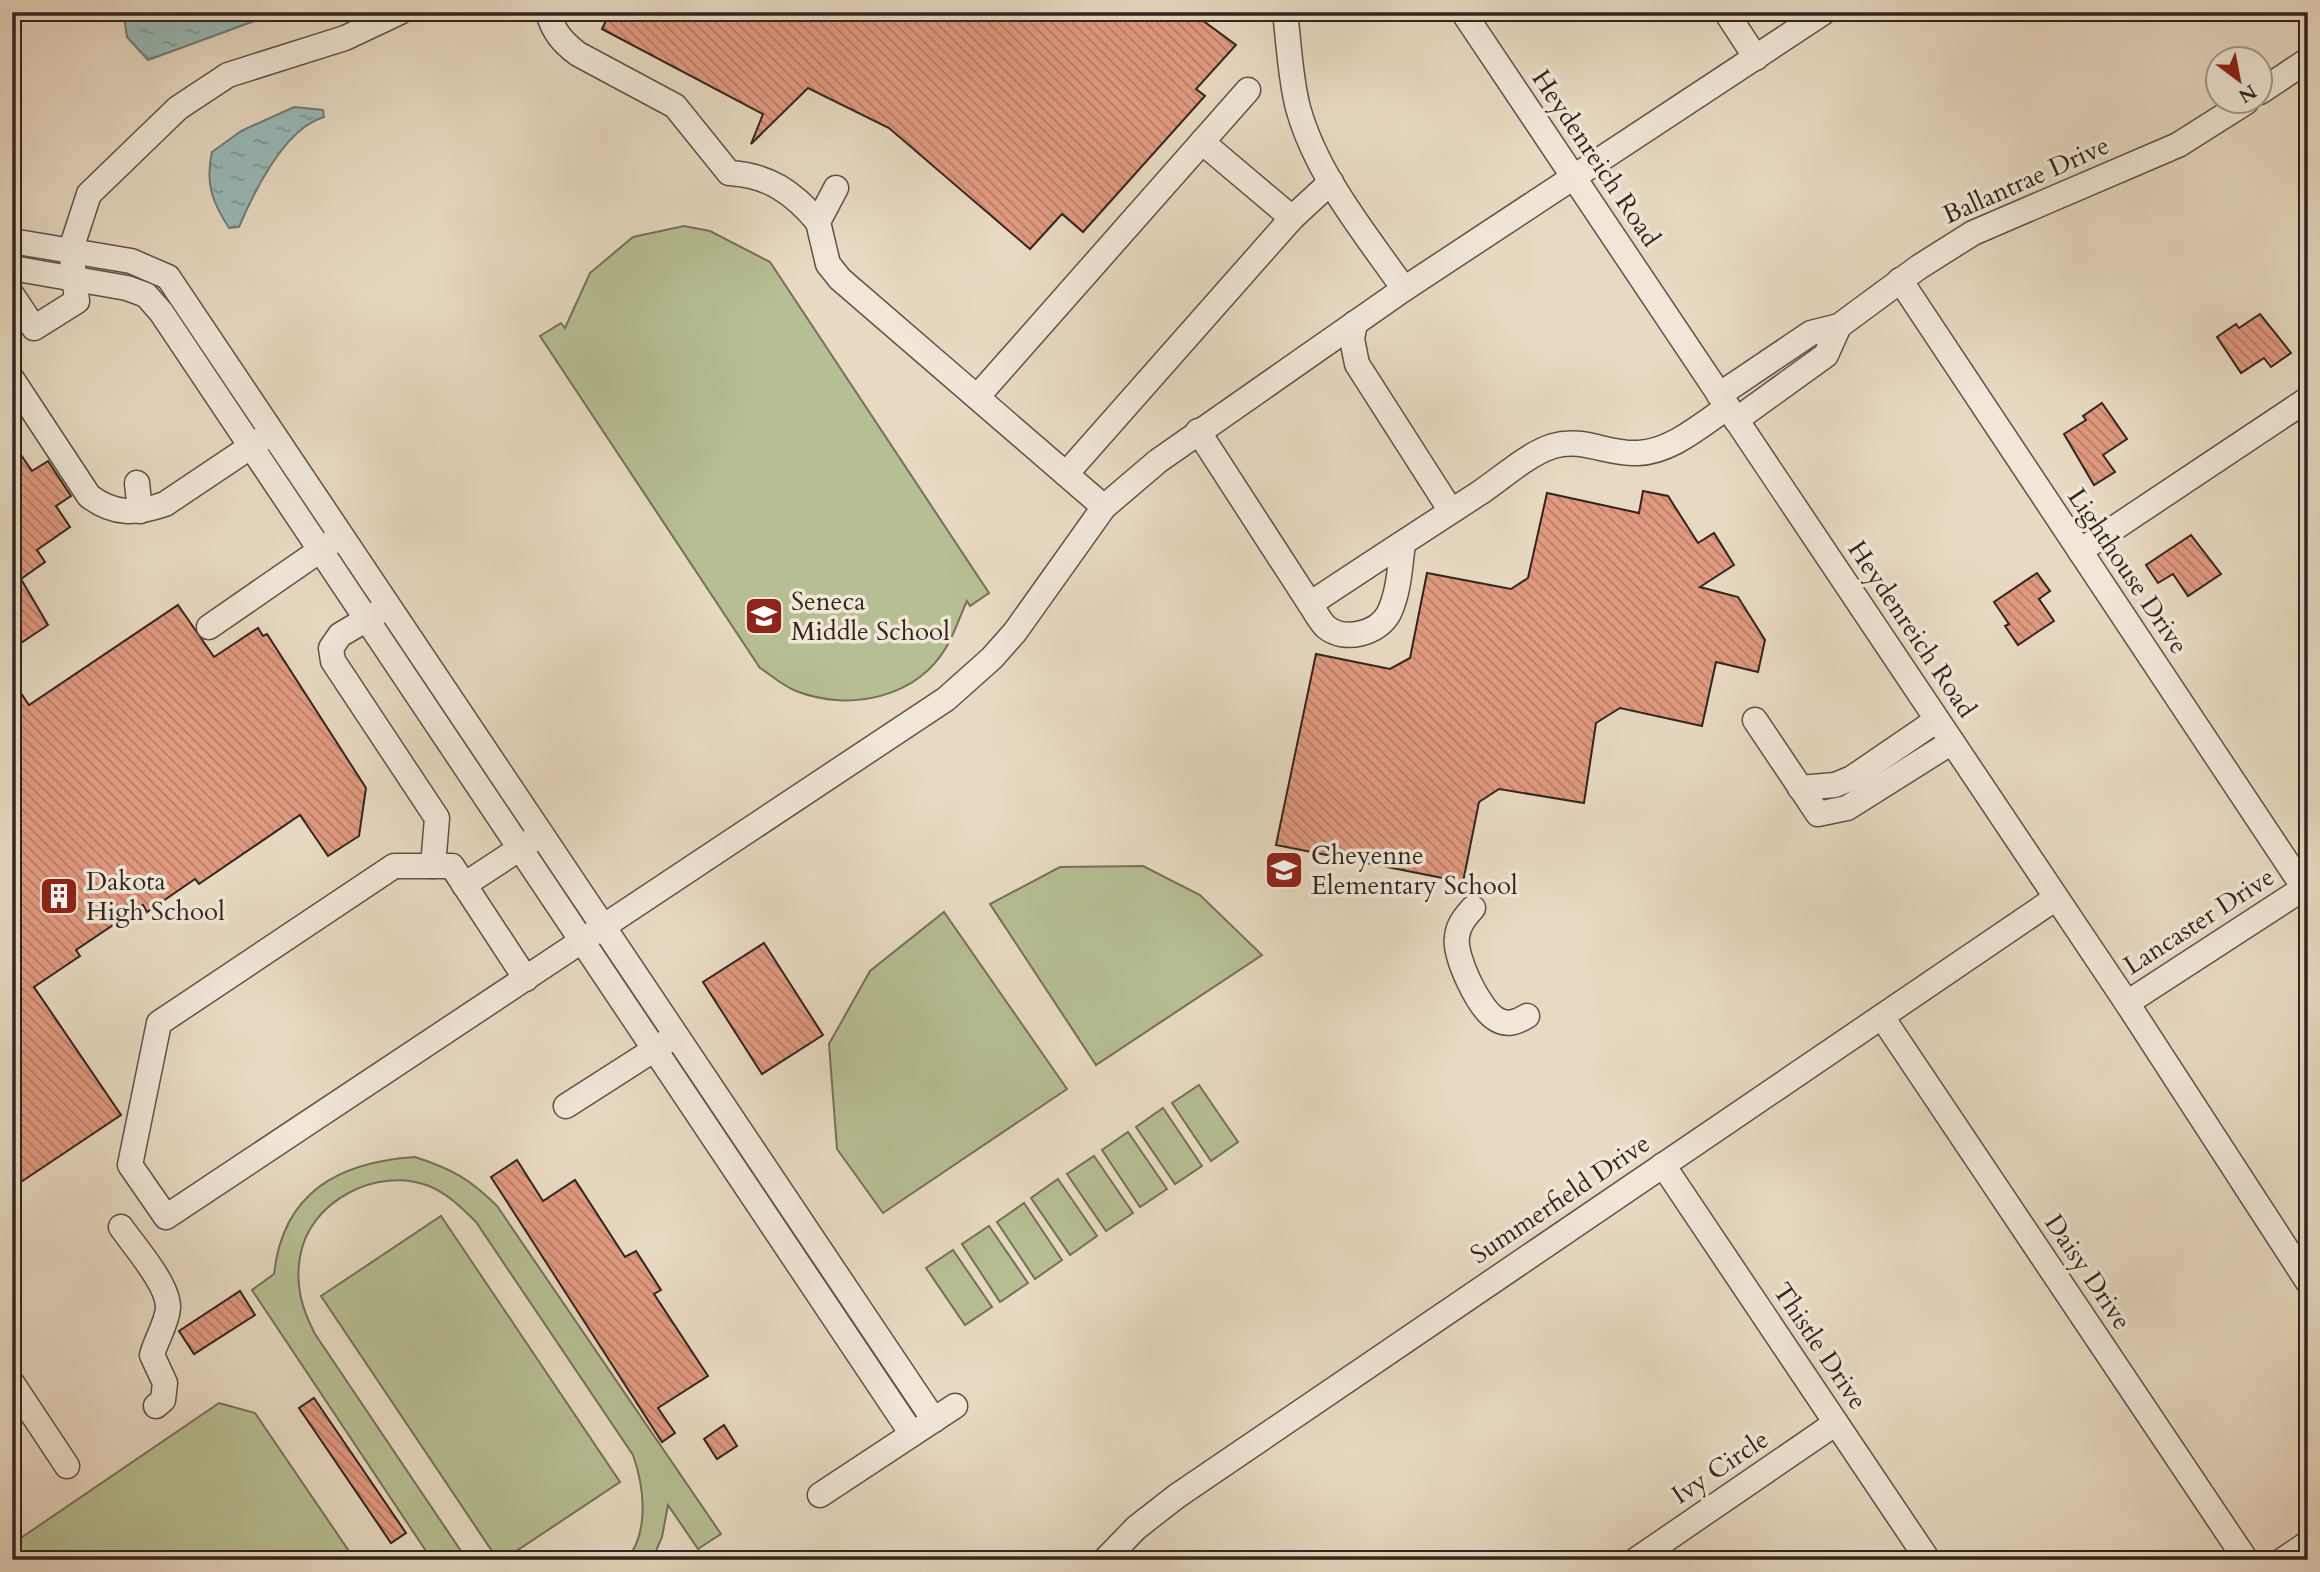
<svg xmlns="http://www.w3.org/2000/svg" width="2320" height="1572" font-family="Cardo,serif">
<defs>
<pattern id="water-ripples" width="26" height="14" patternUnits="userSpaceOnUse" patternTransform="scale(1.75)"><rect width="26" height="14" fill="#98bab8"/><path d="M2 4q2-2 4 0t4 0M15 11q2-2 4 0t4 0" fill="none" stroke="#7d9795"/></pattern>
<pattern id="building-back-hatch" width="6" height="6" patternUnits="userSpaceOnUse" patternTransform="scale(1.75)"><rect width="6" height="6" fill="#e19a80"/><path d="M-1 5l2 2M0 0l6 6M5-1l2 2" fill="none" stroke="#b77d68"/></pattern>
</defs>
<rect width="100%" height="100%" fill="#e8dac2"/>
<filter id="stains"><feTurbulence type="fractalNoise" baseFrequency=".00286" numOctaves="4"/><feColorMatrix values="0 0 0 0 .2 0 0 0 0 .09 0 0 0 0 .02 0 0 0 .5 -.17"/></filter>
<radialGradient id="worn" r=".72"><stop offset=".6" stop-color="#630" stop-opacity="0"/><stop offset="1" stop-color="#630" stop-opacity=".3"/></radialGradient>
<g fill="#b6bf93" stroke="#747258" stroke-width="2">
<path d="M684,226l26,5 60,31 219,331 -19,13 -3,-5c-7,15 -12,31 -20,45 -30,52 -97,66 -151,45 -13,-5 -25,-16 -36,-23l-220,-332 21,-13 4,5 25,-55 43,-36z"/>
<polygon points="1143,866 1200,895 1262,955 1096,1065 990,904 1060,867"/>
<polygon points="944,912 1067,1089 883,1213 837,1149 829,1044 870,971"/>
<polygon points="1199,1085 1238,1142 1211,1161 1172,1103"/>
<polygon points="1163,1108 1202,1166 1175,1184 1136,1127"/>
<polygon points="1128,1132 1167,1189 1140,1207 1102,1150"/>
<polygon points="1094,1156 1133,1213 1106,1231 1067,1174"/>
<path d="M415,1157c37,12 55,22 82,49l224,328 -23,15 -30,-44 -6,32 -10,23h-26c24,-27 18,-74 7,-105l-157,-233c-14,-14 -28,-28 -47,-36 -52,-20 -120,15 -129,71 -5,29 2,52 15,77l152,226h-35l-180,-270 22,-16c9,-82 65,-112 141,-117z"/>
<polygon points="1058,1179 1097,1236 1070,1255 1031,1198"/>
<polygon points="1024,1203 1062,1260 1035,1279 997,1222"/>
<polygon points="441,1216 620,1482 503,1560 498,1560 321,1296"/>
<polygon points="989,1226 1028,1283 1000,1302 962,1244"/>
<polygon points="953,1250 992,1307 965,1325 926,1268"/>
<polygon points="219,1403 255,1413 355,1560 12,1560 12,1544"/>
</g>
<g fill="url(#water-ripples)" stroke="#6f7e7a" stroke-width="2">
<polygon points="128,12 279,12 148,60 127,37 124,17"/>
<path d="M294,107l29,3 1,7c-39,11 -70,75 -85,110l-10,1c-17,-26 -24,-45 -17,-76l29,-21z"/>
</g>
<g fill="url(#building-back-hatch)" stroke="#31251e" stroke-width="2">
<polygon points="610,12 1191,12 1236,45 1196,89 1205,96 1083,232 1062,214 1030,249 889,128 808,88 751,144 763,114 602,29"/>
<polygon points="2260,314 2291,353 2271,367 2264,358 2241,373 2217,337 2236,324 2239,328"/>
<polygon points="2102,403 2127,439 2103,455 2115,472 2094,485 2064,434 2086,420 2083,416"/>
<polygon points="12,442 32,471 48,461 71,496 56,506 70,527 37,550 45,562 21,579 48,625 12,649"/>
<polygon points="1643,491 1668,496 1698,543 1714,533 1734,565 1700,587 1738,597 1765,640 1758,672 1716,662 1702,726 1620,708 1596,723 1584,803 1499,789 1479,802 1463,882 1276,845 1316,654 1390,669 1410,658 1427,573 1511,589 1528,578 1547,493 1639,513"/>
<polygon points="2191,535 2221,574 2188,596 2173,574 2158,583 2146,565"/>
<polygon points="2037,573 2050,591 2039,599 2054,621 2018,645 2005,626 2009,624 1994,602"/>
<polygon points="178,605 214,657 258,628 263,636 267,634 366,788 359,836 328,856 300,815 199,884 195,879 147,912 143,905 76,950 80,956 34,987 121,1115 18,1184 12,1176 12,680 29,705"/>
<polygon points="764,943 823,1035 762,1074 703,982"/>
<polygon points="517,1160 543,1201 575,1180 625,1257 636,1251 661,1290 654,1294 708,1376 658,1408 675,1433 662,1442 491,1177"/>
<polygon points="240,1291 255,1315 194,1354 179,1331"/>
<polygon points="314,1398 406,1533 391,1543 299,1408"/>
<polygon points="724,1425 737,1446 717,1459 704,1439"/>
</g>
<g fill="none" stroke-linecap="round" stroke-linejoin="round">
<g stroke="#5f5247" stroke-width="27">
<g id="minor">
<path d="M548,12c5,19 14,30 30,42l97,52 54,67c39,2 64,19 89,49"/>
<path d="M1285,12c4,32 5,65 13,96 19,68 67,125 106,181"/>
<polyline points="1463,12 2127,1003 2308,1282"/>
<polyline points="1726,12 1756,58"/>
<polyline points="2260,92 2308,60"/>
<polyline points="1202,142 1292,218"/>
<polyline points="836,188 818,222 828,264 840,279 1104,507"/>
<polyline points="12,241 131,261 168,277 934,1420"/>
<polyline points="12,268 127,288 146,295 161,312 912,1434"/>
<polyline points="1900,280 2308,894"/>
<polyline points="12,295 34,328 77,301 71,249 89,194 178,108 228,75 345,38 400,12"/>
<polyline points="1355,323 1352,339 1357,364 1451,511"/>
<path d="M12,379l77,117c25,19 47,18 76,8l97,-65"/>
<polyline points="1719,395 1811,333 1839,326 1919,267 1973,233 2178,145 2246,102"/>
<polyline points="977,397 1248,90"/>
<polyline points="1736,420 1826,355 1839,326"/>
<polyline points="1198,431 1310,604"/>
<polyline points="1066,474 1292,218 1331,182"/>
<polyline points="137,483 140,511"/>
<path d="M1403,543c-3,23 -4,49 -14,70 -11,21 -45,29 -63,14 -6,-5 -11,-16 -16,-23 57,-38 114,-75 171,-112 22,-15 47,-38 72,-46 30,-9 56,9 85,7 33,-1 63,-28 90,-46"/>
<polyline points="2080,551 2308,399"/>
<polyline points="379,612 340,635 331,648 333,661 437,818 433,866"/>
<polyline points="209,627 332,542"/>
<polyline points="1755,720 1818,814 1847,808 1952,742"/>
<polyline points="1800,788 1835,785 1852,778 1937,720"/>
<polyline points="464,885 531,841"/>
<path d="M1473,908c-8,9 -15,17 -16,29 -3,20 22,72 39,82 11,7 21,3 31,-3"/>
<polyline points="526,979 452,866 394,866 159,1023 130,1165 166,1217 946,699 992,658 1015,632 1104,507 1158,461 1404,289 1824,12"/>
<polyline points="2127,1003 2304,888"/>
<polyline points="1882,1017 2246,1560"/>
<polyline points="566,1106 666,1042"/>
<polyline points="1663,1165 1928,1560"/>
<path d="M121,1227c13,19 48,58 47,81 -1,15 -12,32 -16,47l13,28 -2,17 -7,6"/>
<polyline points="12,1383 67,1466"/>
<polyline points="820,1495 955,1406"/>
<polyline points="1105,1560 1136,1528 1177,1496 2056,898"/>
<polyline points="1636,1560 1836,1423"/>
<polyline points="2283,1560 2308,1543"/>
</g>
</g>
<use href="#minor" stroke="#f0e7d7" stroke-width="24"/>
</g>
<defs>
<g id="school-square" transform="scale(2.0125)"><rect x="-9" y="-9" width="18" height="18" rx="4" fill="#8f2418" stroke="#f0e7d7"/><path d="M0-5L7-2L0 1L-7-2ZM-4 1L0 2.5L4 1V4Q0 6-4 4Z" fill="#fff"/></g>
<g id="building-square" transform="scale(2.0125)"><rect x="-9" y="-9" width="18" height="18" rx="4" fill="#8f2418" stroke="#f0e7d7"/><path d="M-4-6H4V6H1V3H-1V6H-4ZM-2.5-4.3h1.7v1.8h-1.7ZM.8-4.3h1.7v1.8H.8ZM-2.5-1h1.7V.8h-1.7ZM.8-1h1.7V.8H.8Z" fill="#fff"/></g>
</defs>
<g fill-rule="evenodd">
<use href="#school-square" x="764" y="616"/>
<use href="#school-square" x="1284" y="870"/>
<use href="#building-square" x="59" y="896"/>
</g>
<g text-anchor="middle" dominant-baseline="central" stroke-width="7" stroke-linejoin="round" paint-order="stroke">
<g font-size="26" fill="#31251e" stroke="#f0e7d7">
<text transform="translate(1596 158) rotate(56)">Heydenreich Road</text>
<text transform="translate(2026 180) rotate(-24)">Ballantrae Drive</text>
<text transform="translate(2128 571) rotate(56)">Lighthouse Drive</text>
<text transform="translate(1912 629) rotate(56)">Heydenreich Road</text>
<text transform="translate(2199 921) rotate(-33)">Lancaster Drive</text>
<text transform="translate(1560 1199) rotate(-34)">Summerfield Drive</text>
<text transform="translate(2088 1272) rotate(56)">Daisy Drive</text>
<text transform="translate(1820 1346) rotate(56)">Thistle Drive</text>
<text transform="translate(1720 1467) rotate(-34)">Ivy Circle</text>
</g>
<g font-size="26" fill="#31251e" stroke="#f0e7d7" text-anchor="start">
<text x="791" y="601">Seneca<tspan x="791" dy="30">Middle School</tspan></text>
<text x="1311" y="855">Cheyenne<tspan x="1311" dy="30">Elementary School</tspan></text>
<text x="86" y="881">Dakota<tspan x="86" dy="30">High School</tspan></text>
</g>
</g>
<rect width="2320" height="1572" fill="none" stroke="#e8dac2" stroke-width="42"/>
<rect x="14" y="14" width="2292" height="1544" fill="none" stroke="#31251e" stroke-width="3.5"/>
<rect x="21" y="21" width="2278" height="1530" fill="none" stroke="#31251e" stroke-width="2"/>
<g transform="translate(2239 80) rotate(148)"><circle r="33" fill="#f0e7d7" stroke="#a4998d" stroke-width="2"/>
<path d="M0-5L12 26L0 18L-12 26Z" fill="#8f2418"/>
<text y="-10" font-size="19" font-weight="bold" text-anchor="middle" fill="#31251e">N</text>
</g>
<rect width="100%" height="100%" filter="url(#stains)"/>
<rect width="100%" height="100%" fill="url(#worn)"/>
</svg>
